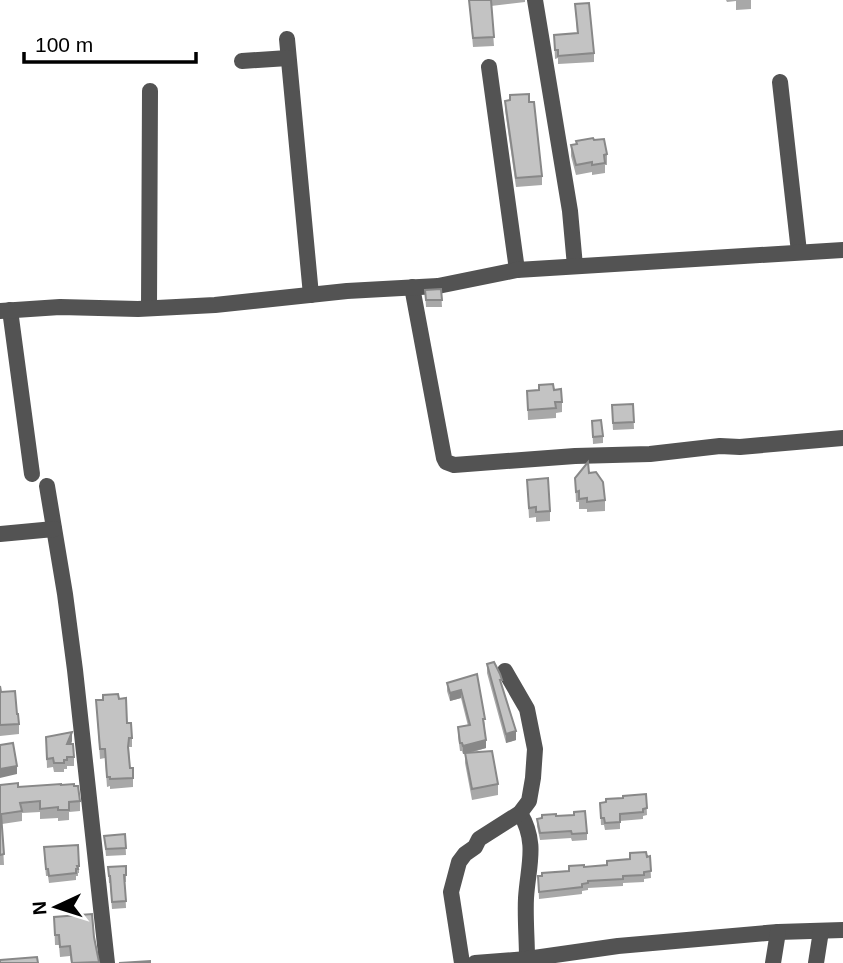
<svg xmlns="http://www.w3.org/2000/svg" width="843" height="963" font-family="Arial,sans-serif">
<rect width="100%" height="100%" fill="#fff"/>
<g fill="none" stroke-linecap="round" stroke-linejoin="round">
<g stroke="#535353" stroke-width="16">
<polyline points="535,0 570,211 575,266"/>
<polyline points="287,39 311,295"/>
<polyline points="242,61 288,58"/>
<polyline points="489,67 517,270"/>
<polyline points="780,82 799,252"/>
<polyline points="412,287 444,458 446,462 454,465 575,456 650,454 720,446 740,447 843,438"/>
<polyline points="149,308 150,91"/>
<polyline points="10,310 32,474"/>
<polyline points="0,311 60,307 138,309 215,305 347,291 438,286 517,270 843,250"/>
<polyline points="47,486 65,594 75,670 107,963"/>
<polyline points="0,534 54,529"/>
<path d="M520,813c18,30 8,53 6,85 -1,20 1,41 1,61"/>
<polyline points="462,963 451,892 459,862 465,854 475,847 479,839 520,813 529,801 533,778 535,749 527,709 505,671"/>
<polyline points="475,963 527,959 618,946 778,932 843,930"/>
<polyline points="773,963 778,932"/>
<polyline points="816,963 821,931"/>
</g>
</g>
<g fill="#a8a8a8">
<polygon points="469,0 525,0 525,2 491,6 494,46 473,47"/>
<polygon points="726,0 751,0 751,9 736,10 736,1 727,2"/>
<polygon points="575,4 594,53 594,62 558,64 558,58 555,59 554,35 577,33"/>
<polygon points="505,101 529,102 542,176 542,185 516,187 505,110"/>
<polygon points="594,140 607,154 607,165 605,165 605,173 592,175 592,172 576,175 571,156 571,145"/>
<polygon points="441,289 442,307 426,307 425,290"/>
<polygon points="554,390 562,402 562,412 556,413 556,418 528,420 527,391"/>
<polygon points="633,404 634,429 613,430 612,412"/>
<polygon points="592,421 603,436 603,443 593,444"/>
<polygon points="589,473 605,500 605,511 587,512 587,509 579,509 579,502 576,502 575,478"/>
<polygon points="527,480 550,511 550,521 536,522 536,517 529,518"/>
<polygon points="487,664 502,685 516,740 506,743 487,673"/>
<polygon points="477,674 485,727 484,728 486,748 470,753 498,784 498,795 472,800 465,763 465,754 463,754 462,751 460,751 458,736 458,727 468,726 461,698 450,701 447,691 447,683"/>
<polygon points="0,686 1,692 17,714 19,724 19,734 0,736"/>
<polygon points="119,699 132,738 132,747 129,747 130,768 133,768 133,787 110,789 110,786 107,787 105,758 100,759 96,700"/>
<polygon points="46,737 72,741 71,744 74,757 74,766 67,766 67,769 64,769 64,772 54,772 53,767 47,768"/>
<polygon points="0,785 18,787 61,785 80,801 80,811 69,812 69,820 58,821 58,818 40,819 40,812 22,813 22,821 2,824 4,865 0,865"/>
<polygon points="646,794 647,815 643,816 643,819 620,821 620,829 605,830 604,825 601,825 600,803"/>
<polygon points="556,816 587,833 587,840 572,841 571,838 540,840 537,826 537,819"/>
<polygon points="125,834 126,855 106,856 104,836"/>
<polygon points="44,854 79,866 79,873 78,873 78,876 76,876 76,880 49,883 48,876 46,876"/>
<polygon points="650,856 651,878 644,879 644,882 623,883 623,886 588,888 588,890 582,891 582,894 539,899 538,876 569,871 584,867 607,865 630,859"/>
<polygon points="126,866 126,882 125,882 126,908 112,909 110,883 109,883 108,867"/>
<polygon points="54,917 94,937 99,963 71,963 70,956 60,957 59,945 55,945"/>
</g>
<g fill="#888">
<polygon points="461,690 461,698 450,701 450,693"/>
<polygon points="516,731 516,740 506,743 506,734"/>
<polygon points="72,732 72,741 67,753 67,744"/>
<polygon points="486,740 486,748 463,754 463,746"/>
<polygon points="17,766 17,774 0,778 0,769"/>
</g>
<g fill="#c3c3c3" stroke="#888" stroke-width="2">
<polygon points="469,0 491,0 494,37 473,38"/>
<polygon points="589,3 594,53 558,56 558,50 555,50 554,35 578,33 575,4"/>
<polygon points="529,94 529,102 534,102 542,176 516,178 505,101 510,100 510,95"/>
<polygon points="593,138 594,140 604,139 607,154 604,155 605,163 592,165 592,162 576,165 571,145 577,144 576,141"/>
<polygon points="441,289 442,300 426,300 425,290"/>
<polygon points="553,384 554,390 561,389 562,402 555,402 556,408 528,410 527,391 539,390 539,385"/>
<polygon points="633,404 634,422 613,423 612,405"/>
<polygon points="601,420 603,436 593,437 592,421"/>
<polygon points="588,462 589,473 596,472 603,482 605,500 587,502 587,498 579,499 579,491 576,492 575,478"/>
<polygon points="548,478 550,511 536,512 536,507 529,508 527,480"/>
<polygon points="494,662 500,674 502,680 500,680 516,731 506,734 487,664"/>
<polygon points="477,674 485,719 483,719 486,740 463,746 462,743 460,743 458,727 470,725 461,690 450,693 447,683"/>
<polygon points="0,686 1,692 15,691 17,714 18,714 19,724 0,725"/>
<polygon points="118,694 119,699 126,698 127,723 131,723 132,738 129,738 128,747 130,768 133,768 133,778 110,779 110,777 107,777 105,749 100,749 96,700 103,700 103,695"/>
<polygon points="72,732 67,744 73,744 74,757 67,757 67,760 64,760 64,763 54,763 53,758 47,759 46,737"/>
<polygon points="13,743 17,766 0,769 0,745"/>
<polygon points="492,751 498,784 472,789 465,753"/>
<polygon points="18,783 18,787 61,784 61,785 74,784 74,786 78,786 80,801 69,802 69,810 58,810 58,807 40,809 40,801 20,803 22,811 1,814 4,854 0,855 0,785"/>
<polygon points="646,794 647,808 643,809 643,812 620,814 620,822 605,823 604,818 601,818 600,803 606,802 606,799 623,798 623,796"/>
<polygon points="585,811 587,833 572,834 571,831 540,833 537,819 542,818 542,815 556,814 556,816 574,815 574,812"/>
<polygon points="125,834 126,848 106,849 104,836"/>
<polygon points="78,845 79,866 77,866 78,869 76,869 76,873 49,876 48,869 46,869 44,847"/>
<polygon points="646,852 647,857 650,856 651,871 644,872 644,875 623,876 623,879 588,881 588,883 582,884 582,887 539,892 538,876 542,876 542,873 569,871 569,866 584,865 584,867 607,865 607,861 630,859 630,853"/>
<polygon points="126,866 126,875 124,875 126,901 112,902 110,876 109,876 108,867"/>
<polygon points="92,914 94,937 99,962 72,963 70,946 60,947 59,935 55,935 54,917"/>
<polygon points="37,957 38,963 0,963 0,960"/>
<polygon points="150,961 150,963 119,963"/>
</g>
<g transform="translate(56 907) rotate(266)" stroke="#ffffff" stroke-width="5" paint-order="stroke">
<path d="M0-5L12 26L0 18L-12 26Z" fill="#000000"/>
<text y="-10" font-size="19" font-weight="bold" text-anchor="middle" fill="#000000">N</text>
</g>
<path d="M24 52v10h172v-10" fill="none" stroke="#000000" stroke-width="3.5"/>
<text x="35" y="52" font-size="21" fill="#000000" stroke="#ffffff" stroke-width="5" paint-order="stroke">100 m</text>
</svg>
